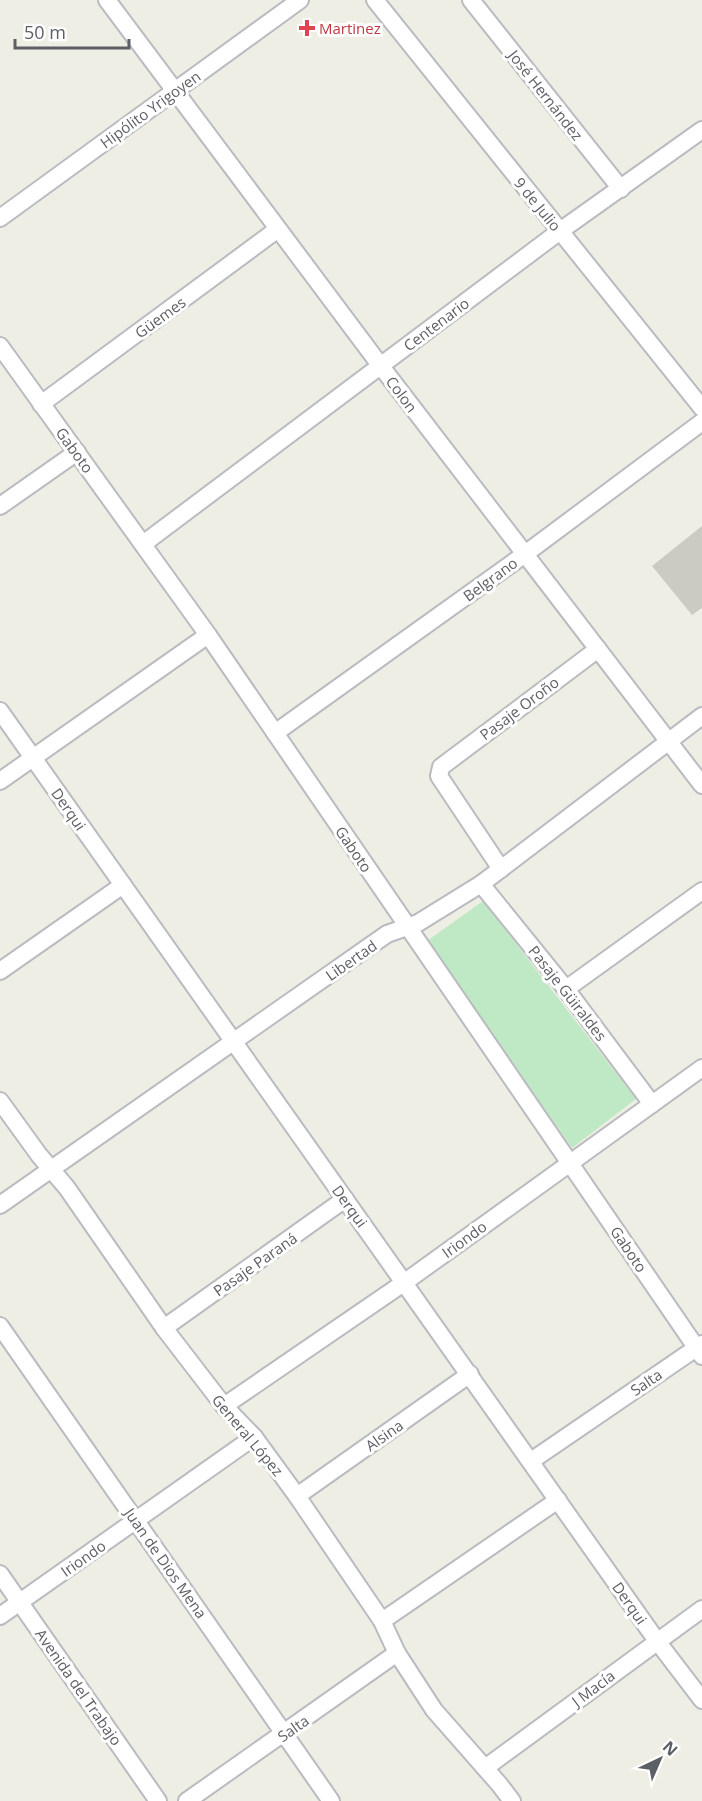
<svg xmlns="http://www.w3.org/2000/svg" width="702" height="1801" font-family="'Open Sans',sans-serif">
<rect width="100%" height="100%" fill="#efeee4"/>
<polygon fill="#bfe9c4" points="483,901 636,1099 572,1148 427,941"/>
<polygon fill="#cccbc3" points="702,526 702,608 692,615 652,566"/>
<g fill="none" stroke-linecap="round" stroke-linejoin="round">
<g stroke="#b9bbc1" stroke-width="20">
<g id="minor">
<polyline points="107,0 380,365 702,785"/>
<polyline points="375,0 702,408"/>
<polyline points="471,0 621,189"/>
<polyline points="0,218 300,0"/>
<polyline points="0,346 208,635 702,1356"/>
<polyline points="41,404 278,229"/>
<polyline points="0,506 77,452"/>
<polyline points="143,544 560,231 702,130"/>
<polyline points="0,711 657,1641 702,1700"/>
<polyline points="275,733 525,554 702,422"/>
<polyline points="0,781 208,635"/>
<polyline points="501,869 439,776 441,767 598,649"/>
<polyline points="481,884 566,989 652,1104"/>
<polyline points="0,971 123,885"/>
<polyline points="566,989 702,891"/>
<polyline points="0,1101 39,1155 67,1188 164,1328 224,1406 254,1437 297,1496 382,1621 397,1653 434,1710 499,1784 512,1801"/>
<polyline points="0,1205 387,934 418,923 481,884 702,716"/>
<polyline points="0,1326 331,1801"/>
<polyline points="164,1328 345,1199"/>
<polyline points="224,1406 405,1282 702,1068"/>
<polyline points="531,1461 702,1344"/>
<polyline points="297,1496 470,1374"/>
<polyline points="0,1574 158,1801"/>
<polyline points="0,1616 254,1437"/>
<polyline points="382,1621 558,1500"/>
<polyline points="485,1768 702,1609"/>
<polyline points="187,1801 397,1653"/>
</g>
</g>
<use href="#minor" stroke="#fff" stroke-width="16"/>
</g>
<path fill="#e0444e" stroke="#fff" stroke-width="2" d="M304 19h6v6h6v6h-6v6h-6v-6h-6v-6h6z"/>
<g text-anchor="middle" dominant-baseline="central" stroke-width="6" stroke-linejoin="round" paint-order="stroke">
<g font-size="15" fill="#be3a42" stroke="#fff" text-anchor="start">
<text x="319" y="28">Martinez</text>
</g>
<g font-size="15" fill="#5c5f65" stroke="#fff">
<text transform="translate(546 95) rotate(52)">José Hernández</text>
<text transform="translate(150 109) rotate(-36)">Hipólito Yrigoyen</text>
<text transform="translate(538 204) rotate(51)">9 de Julio</text>
<text transform="translate(160 317) rotate(-36)">Güemes</text>
<text transform="translate(436 324) rotate(-37)">Centenario</text>
<text transform="translate(402 394) rotate(53)">Colon</text>
<text transform="translate(75 450) rotate(54)">Gaboto</text>
<text transform="translate(490 579) rotate(-36)">Belgrano</text>
<text transform="translate(519 708) rotate(-37)">Pasaje Oroño</text>
<text transform="translate(69 809) rotate(55)">Derqui</text>
<text transform="translate(354 849) rotate(56)">Gaboto</text>
<text transform="translate(351 960) rotate(-35)">Libertad</text>
<text transform="translate(568 993) rotate(52)">Pasaje Güiraldes</text>
<text transform="translate(350 1206) rotate(54)">Derqui</text>
<text transform="translate(464 1239) rotate(-36)">Iriondo</text>
<text transform="translate(629 1249) rotate(56)">Gaboto</text>
<text transform="translate(255 1264) rotate(-35)">Pasaje Paraná</text>
<text transform="translate(646 1382) rotate(-34)">Salta</text>
<text transform="translate(248 1435) rotate(50)">General López</text>
<text transform="translate(384 1435) rotate(-35)">Alsina</text>
<text transform="translate(83 1558) rotate(-35)">Iriondo</text>
<text transform="translate(166 1563) rotate(55)">Juan de Dios Mena</text>
<text transform="translate(630 1603) rotate(55)">Derqui</text>
<text transform="translate(79 1687) rotate(55)">Avenida del Trabajo</text>
<text transform="translate(593 1688) rotate(-37)">J Macía</text>
<text transform="translate(293 1728) rotate(-35)">Salta</text>
</g>
</g>
<g transform="translate(660 1759) rotate(44)" stroke="#ffffff" stroke-width="4.5" paint-order="stroke">
<path d="M0-4.5L10 22L0 15L-10 22Z" fill="#5c5f65"/>
<text y="-9" font-size="16" font-weight="bold" text-anchor="middle" fill="#5c5f65">N</text>
</g>
<path d="M15 39v9h114v-9" fill="none" stroke="#5c5f65" stroke-width="3"/>
<text x="24" y="39" font-size="18" fill="#5c5f65" stroke="#ffffff" stroke-width="4.5" paint-order="stroke">50 m</text>
</svg>
